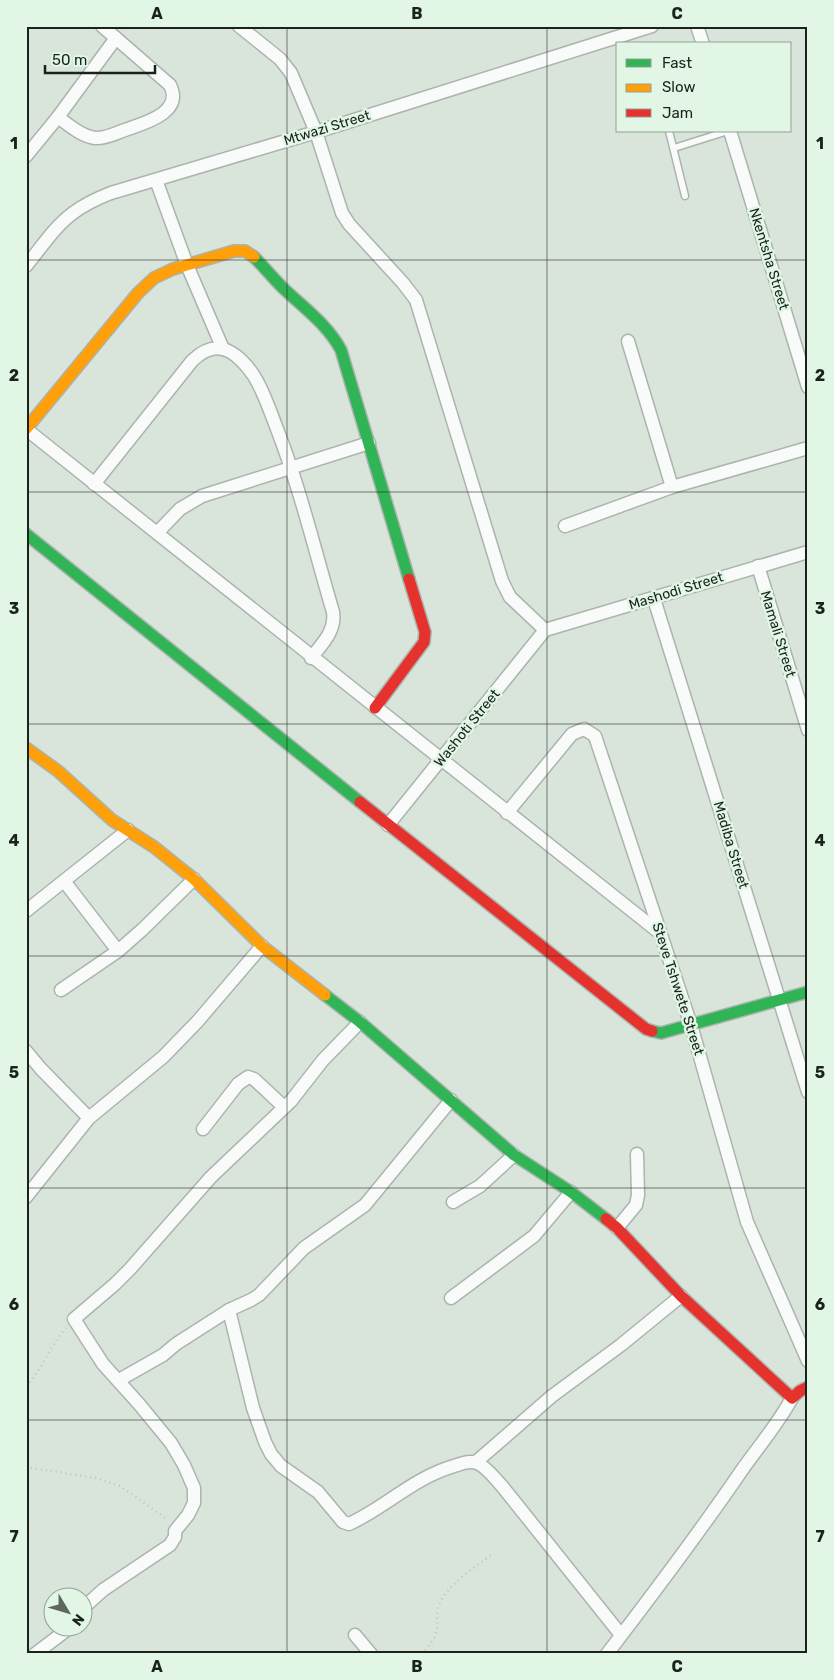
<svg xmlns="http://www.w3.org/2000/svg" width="834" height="1680" font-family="Rubik,sans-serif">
<rect width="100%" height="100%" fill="#d9e4db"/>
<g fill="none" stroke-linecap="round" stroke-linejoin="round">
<g stroke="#abb4ad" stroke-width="9">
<g id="lane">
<polyline points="669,131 685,196"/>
<polyline points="674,148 728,131"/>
</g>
</g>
<g stroke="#abb4ad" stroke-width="15">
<g id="street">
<polyline points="239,26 280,59 291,73 316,132 342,213 349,224 403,283 416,300 502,581 510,597 545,630"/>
<polyline points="697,26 703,44"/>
<path d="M58,117c11,8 23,19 37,21 10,1 21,-5 30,-8 19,-7 59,-17 45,-45l-68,-59"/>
<polyline points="730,131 808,387"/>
<polyline points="26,156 58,117 116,38"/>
<polyline points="156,180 187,265 223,349"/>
<path d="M26,266c15,-18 28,-39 47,-53 12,-9 25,-15 38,-20l205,-61 336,-106"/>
<polyline points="628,341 672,487"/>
<polyline points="26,429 660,933"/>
<path d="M94,484l98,-123c8,-8 19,-15 31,-12 12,3 24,16 31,27 10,16 16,35 23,53 23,59 38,122 56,183 3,19 -11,32 -22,46"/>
<polyline points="565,526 672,487 808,448"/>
<polyline points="157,533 180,509 202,496 369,443"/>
<polyline points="758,566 808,730"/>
<polyline points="654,599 808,1092"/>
<polyline points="545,630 808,552"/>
<polyline points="507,813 572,734 584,729 595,736 691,1025 747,1222 808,1361"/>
<polyline points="388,825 545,630"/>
<polyline points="64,881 118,951"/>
<polyline points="26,911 128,830"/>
<polyline points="61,990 118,951 143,929 194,879"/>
<polyline points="26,1051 41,1069 89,1118"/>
<polyline points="203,1129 238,1084 248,1077 254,1079 284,1107"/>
<polyline points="26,1197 89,1118 163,1057 197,1022 262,946"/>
<polyline points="453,1202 480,1186 514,1155"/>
<polyline points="617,1228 636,1205 638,1195 637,1154"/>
<polyline points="451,1298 534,1236 571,1192"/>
<path d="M229,1310l24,98 12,34 6,12 10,12 37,26 25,30 6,2c37,-17 64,-46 105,-58 7,-2 15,-6 23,-3 10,4 18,16 25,23l119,149"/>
<polyline points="119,1380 163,1355 176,1344 229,1310 251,1300 259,1295 304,1248 365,1205 451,1100"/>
<polyline points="476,1462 552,1396 621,1345 681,1296"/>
<polyline points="82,1609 103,1590 170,1545 175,1537 175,1531 188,1515 194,1503 194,1488 184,1465 171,1443 139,1404 103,1364 74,1319 115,1284 130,1269 211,1177 291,1101 323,1060 360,1022"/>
<polyline points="355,1635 371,1654"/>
<polyline points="35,1654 64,1632 68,1628"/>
<path d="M607,1654c46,-60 92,-121 135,-184 17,-24 36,-46 50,-72"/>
</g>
</g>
<g stroke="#abb4ad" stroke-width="14">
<g id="fast">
<path d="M254,257c10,10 19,21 29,31 21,20 44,36 58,62l68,229"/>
<polyline points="26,534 360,802"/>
<polyline points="325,995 360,1022 514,1155 571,1192 606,1219"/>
<polyline points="652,1031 661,1033 808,992"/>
</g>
</g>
<g stroke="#abb4ad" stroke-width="14">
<g id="slow">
<polyline points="26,429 138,293 154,278 173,269 234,251 245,251 254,257"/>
<polyline points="26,748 58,771 112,820 154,847 194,879 262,946 325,995"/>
</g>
</g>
<g stroke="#abb4ad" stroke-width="14">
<g id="jam">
<polyline points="375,708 424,642 425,632 409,579"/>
<polyline points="360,802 646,1029 652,1031"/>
<polyline points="606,1219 617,1228 681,1296 792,1398 800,1391 808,1387"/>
</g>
</g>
<g stroke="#c0c5c1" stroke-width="2.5" stroke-dasharray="1 4" stroke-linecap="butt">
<path d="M26,1386c17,-18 24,-40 40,-58"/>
<polyline points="26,1467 96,1478 120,1486 167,1519"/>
<path d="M422,1654c6,-7 15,-17 15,-27 1,-6 -1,-12 1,-19 6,-22 37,-40 54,-54"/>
</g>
<use href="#lane" stroke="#f9fbfa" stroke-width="6"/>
<use href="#street" stroke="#f9fbfa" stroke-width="12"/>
<use href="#fast" stroke="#30b455" stroke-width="11"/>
<use href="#slow" stroke="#ff9f0a" stroke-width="11"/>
<use href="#jam" stroke="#e5322d" stroke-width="11"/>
</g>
<path fill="none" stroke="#1a221c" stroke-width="1" stroke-opacity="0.55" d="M287,26v1628M547,26v1628M26,260h782M26,492h782M26,724h782M26,956h782M26,1188h782M26,1420h782"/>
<g text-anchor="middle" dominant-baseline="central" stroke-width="5" stroke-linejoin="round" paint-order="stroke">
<g font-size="14" fill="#1a221c" stroke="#e1f6e5">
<text transform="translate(327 128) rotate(-17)">Mtwazi Street</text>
<text transform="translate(769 259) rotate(73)">Nkentsha Street</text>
<text transform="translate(676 591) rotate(-17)">Mashodi Street</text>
<text transform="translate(778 634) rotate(73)">Mamali Street</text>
<text transform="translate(467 728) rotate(-51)">Washoti Street</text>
<text transform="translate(731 845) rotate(73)">Madiba Street</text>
<text transform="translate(678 989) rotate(72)">Steve Tshwete Street</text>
</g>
</g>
<rect width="834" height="1680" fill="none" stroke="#e1f6e5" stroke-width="55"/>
<rect x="616" y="42" width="175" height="90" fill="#e1f6e5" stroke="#91a195"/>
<rect x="626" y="59" width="25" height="8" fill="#30b455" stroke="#91a195"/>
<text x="662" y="68" font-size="15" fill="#1a221c">Fast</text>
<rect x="626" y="84" width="25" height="8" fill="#ff9f0a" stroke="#91a195"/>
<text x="662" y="92" font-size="15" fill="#1a221c">Slow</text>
<rect x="626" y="109" width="25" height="8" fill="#e5322d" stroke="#91a195"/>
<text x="662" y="118" font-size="15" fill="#1a221c">Jam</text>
<g transform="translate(68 1612) rotate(128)"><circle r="24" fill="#e1f6e5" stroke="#91a195"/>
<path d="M0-4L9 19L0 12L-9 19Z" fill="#5d665f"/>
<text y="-8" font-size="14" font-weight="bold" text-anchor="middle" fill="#1a221c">N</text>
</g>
<path d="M45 65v8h110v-8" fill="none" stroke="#1a221c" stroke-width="2.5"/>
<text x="52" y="65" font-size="15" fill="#1a221c" stroke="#e1f6e5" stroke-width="4" paint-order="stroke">50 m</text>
<rect x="28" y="28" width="778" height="1624" fill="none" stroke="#1a221c" stroke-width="2"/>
<g font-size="16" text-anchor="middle" font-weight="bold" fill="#1a221c">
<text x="157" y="19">A</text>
<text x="417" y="19">B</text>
<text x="677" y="19">C</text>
<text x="14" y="149">1</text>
<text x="820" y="149">1</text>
<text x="14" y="381">2</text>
<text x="820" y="381">2</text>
<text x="14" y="614">3</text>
<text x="820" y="614">3</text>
<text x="14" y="846">4</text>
<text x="820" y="846">4</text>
<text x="14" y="1078">5</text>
<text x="820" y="1078">5</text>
<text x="14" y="1310">6</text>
<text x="820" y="1310">6</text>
<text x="14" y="1542">7</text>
<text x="820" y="1542">7</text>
<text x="157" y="1672">A</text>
<text x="417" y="1672">B</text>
<text x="677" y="1672">C</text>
</g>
</svg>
